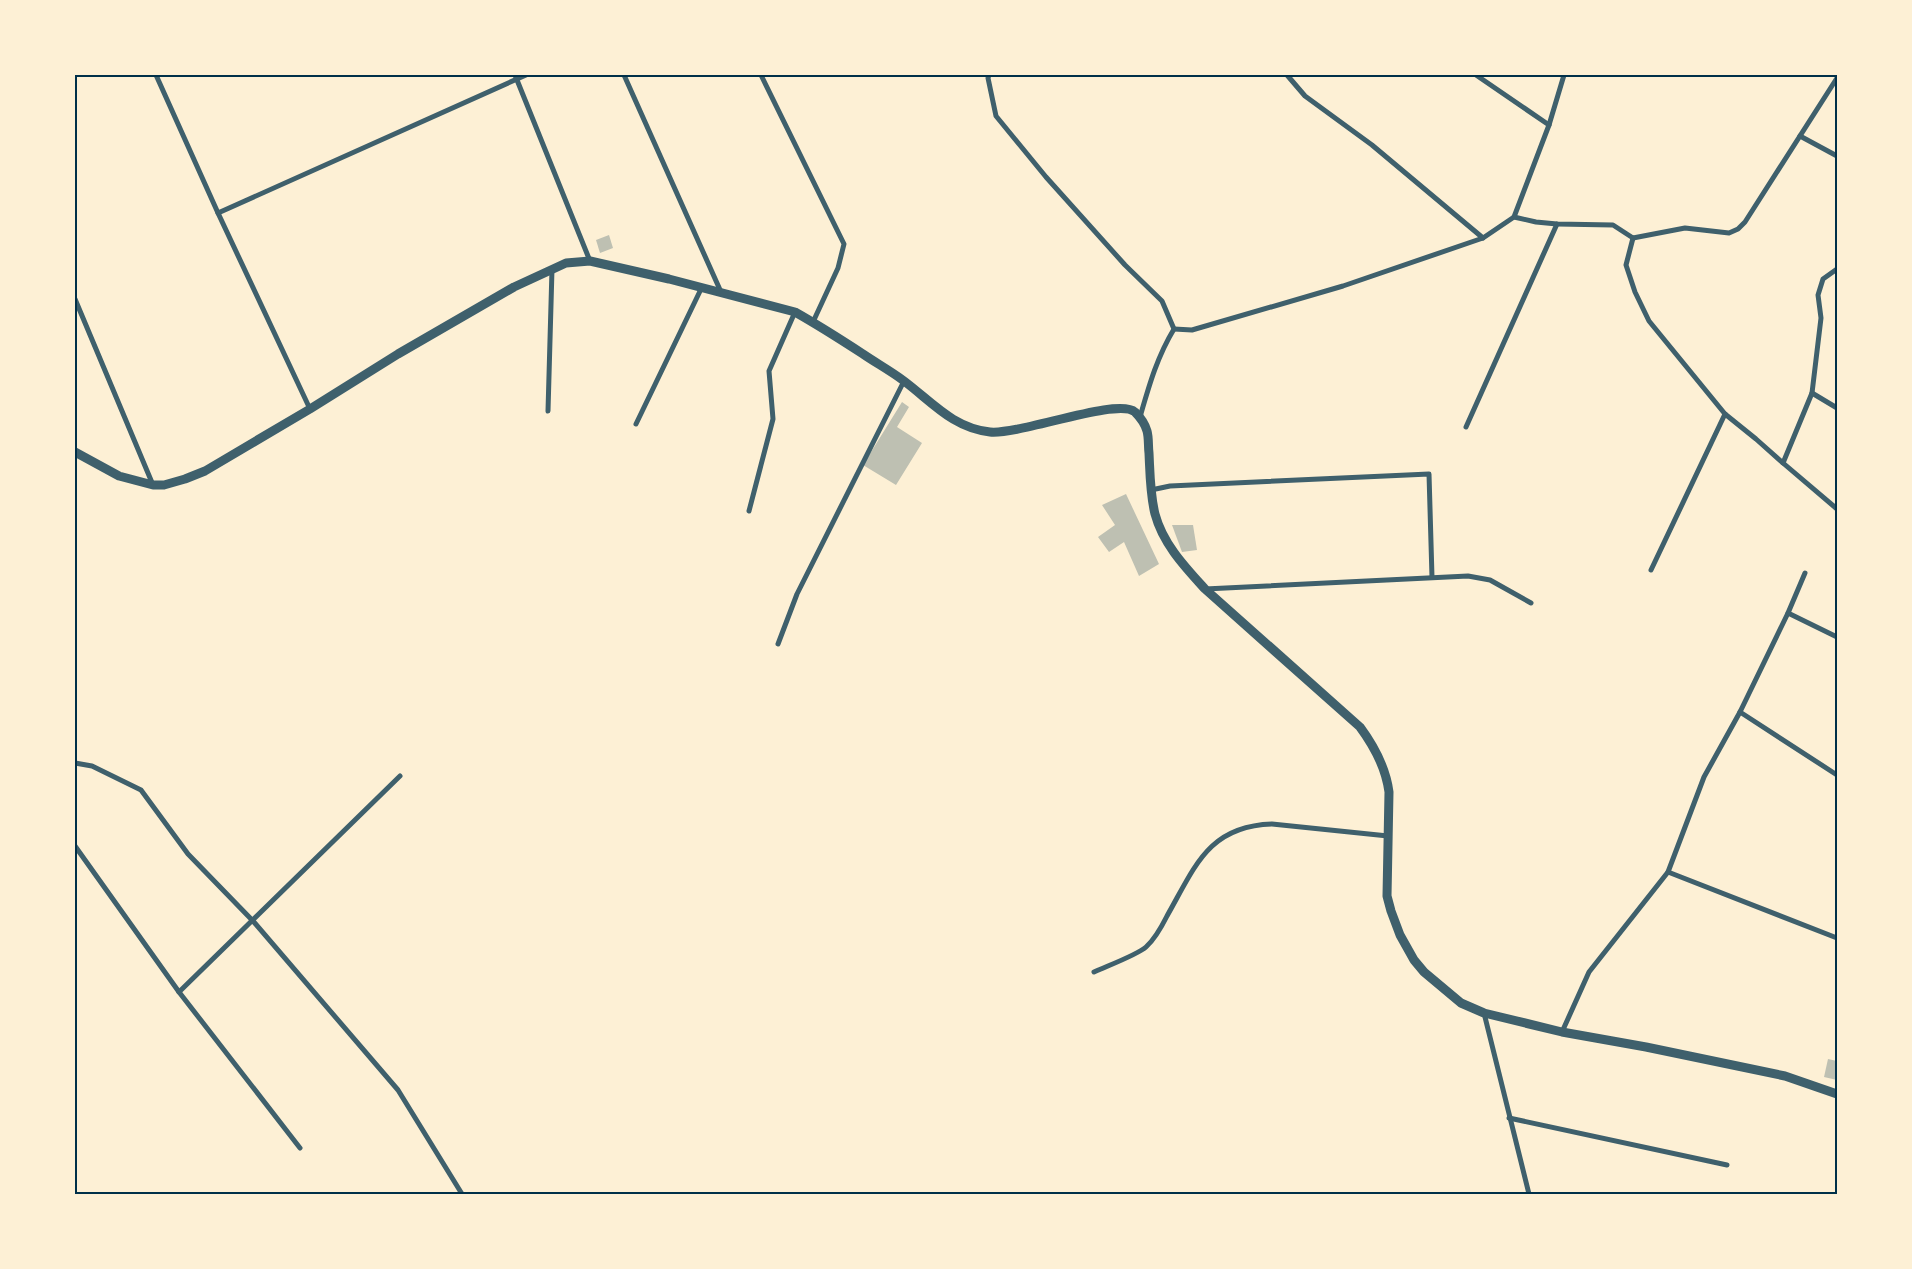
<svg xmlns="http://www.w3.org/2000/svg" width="1912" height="1269" font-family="'Archivo Narrow',sans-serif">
<rect width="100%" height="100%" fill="#fdf0d5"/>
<g fill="#bec0b2">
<polygon points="609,235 613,248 600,253 596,240"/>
<polygon points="902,402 909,407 897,427 922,443 896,485 863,465"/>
<polygon points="1126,494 1159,564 1139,576 1124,542 1109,552 1098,537 1115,525 1102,505"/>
<polygon points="1172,525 1193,525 1197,550 1182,552"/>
<polygon points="1828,1059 1837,1061 1837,1080 1824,1077"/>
</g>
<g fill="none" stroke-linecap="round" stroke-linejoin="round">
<g stroke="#3f606c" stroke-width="5">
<polyline points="156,75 218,213 310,409"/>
<polyline points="515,75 590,261"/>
<polyline points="624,75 721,292"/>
<polyline points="761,75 844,244 838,268 813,322"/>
<path d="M989,75l-1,3 8,38 50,61 79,88 37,36 12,28c-17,28 -25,57 -34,88"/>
<polyline points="1287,75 1305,96 1372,145 1483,238"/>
<polyline points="1476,75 1549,125"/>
<polyline points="1800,136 1837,156"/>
<polyline points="218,213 526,75"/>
<polyline points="1514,217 1549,125 1564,75"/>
<polyline points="1633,238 1626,265 1635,292 1649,321 1725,414 1756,439 1783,463 1837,509"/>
<polyline points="75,299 153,485"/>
<polyline points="1174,329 1192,330 1343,286 1483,238 1514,217 1536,222 1557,224 1613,225 1633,238 1685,228 1729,233 1738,229 1745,222 1837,78"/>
<polyline points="1812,393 1837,408"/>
<polyline points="548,411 552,269"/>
<polyline points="636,424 702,287"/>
<polyline points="1466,427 1557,224"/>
<polyline points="1783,463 1812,393 1821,318 1818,295 1823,279 1837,269"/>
<polyline points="1151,490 1170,486 1429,474 1432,577"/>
<polyline points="749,511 773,419 769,371 795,312"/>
<polyline points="1651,570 1725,414"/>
<polyline points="1205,589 1468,576 1490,580 1531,603"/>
<polyline points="1788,613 1837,637"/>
<polyline points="778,644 797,594 904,381"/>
<polyline points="1740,712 1837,775"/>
<polyline points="75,763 92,766 141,790 188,854 253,921 398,1090 462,1194"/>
<polyline points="75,846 179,992 300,1148"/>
<polyline points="1668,872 1837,938"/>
<path d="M1094,972c13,-6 43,-17 52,-25 9,-8 16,-21 21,-31 28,-49 41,-90 105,-92l116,12"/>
<polyline points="179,992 400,776"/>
<polyline points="1484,1013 1529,1194"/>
<polyline points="1562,1032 1589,972 1668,872 1704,777 1740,712 1788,613 1805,573"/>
<polyline points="1509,1118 1727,1165"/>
</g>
<path stroke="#3f606c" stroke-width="9" d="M75,452l44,24 34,9h11l21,-6 20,-8 105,-62 88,-55 116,-67 52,-24 24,-2 79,18 126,33c23,13 45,27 68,42 13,9 28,17 41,27 28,21 49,47 86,51 30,3 128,-35 145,-20 5,5 10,12 12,19 2,7 1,15 2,22 1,20 1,41 6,61 8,30 30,53 50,75l155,138c14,19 26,42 29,65l-2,104 4,15 9,24 14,25 10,12 37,31 23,10 78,19 84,15 139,29 52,18"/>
</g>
<rect width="1912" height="1269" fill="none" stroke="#fdf0d5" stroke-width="152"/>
<rect x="76" y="76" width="1760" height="1117" fill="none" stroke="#003049" stroke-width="2"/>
</svg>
